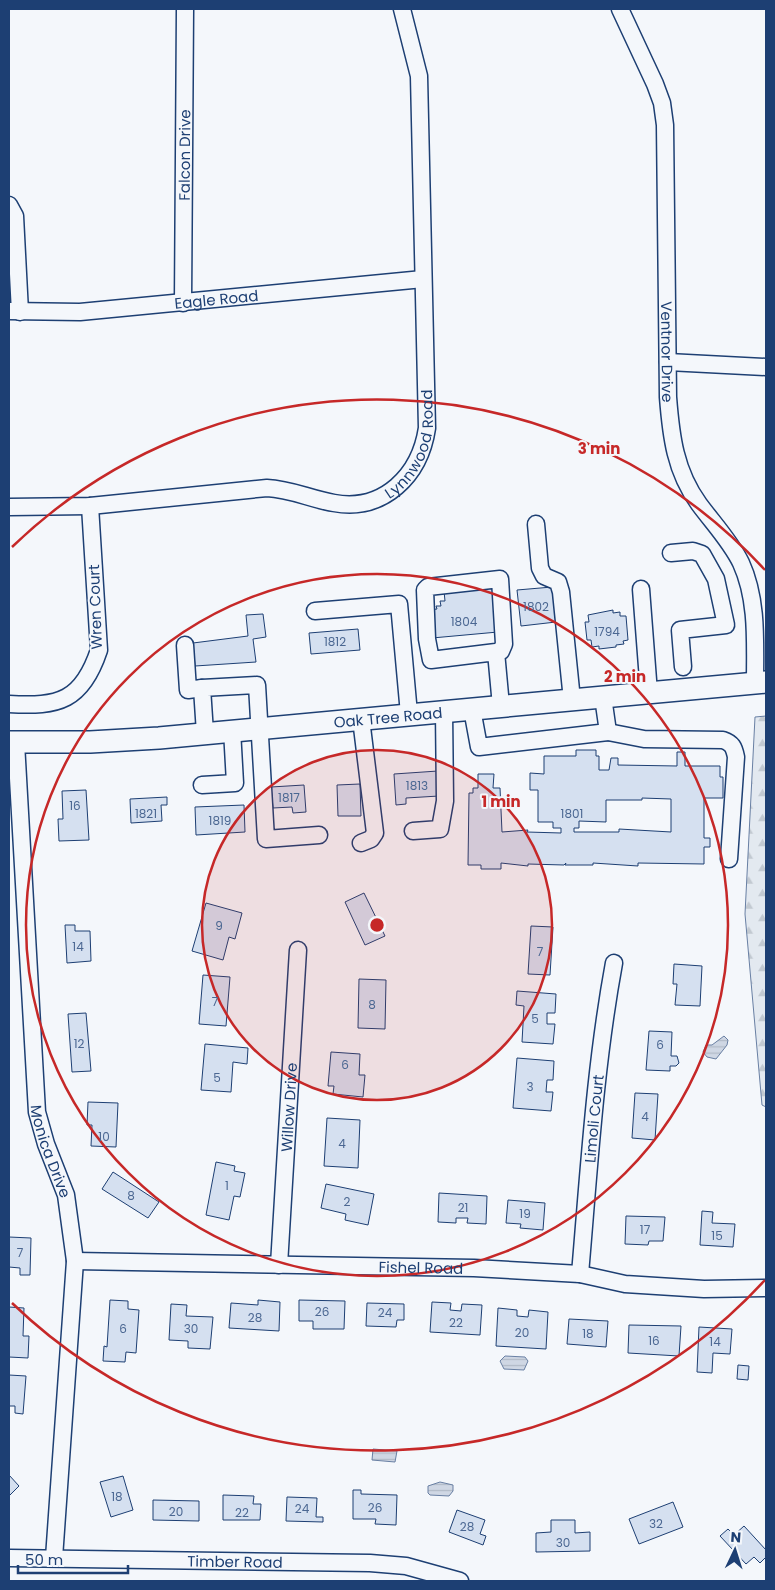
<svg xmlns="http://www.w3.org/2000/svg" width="775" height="1590" font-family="Poppins,sans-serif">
<defs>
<pattern id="forest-firs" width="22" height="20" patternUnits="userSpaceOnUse" patternTransform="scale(1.25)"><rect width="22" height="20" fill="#e3e9f0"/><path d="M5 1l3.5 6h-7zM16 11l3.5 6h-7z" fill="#c2c9d1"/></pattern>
<pattern id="water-rules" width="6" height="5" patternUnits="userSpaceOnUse" patternTransform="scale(1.25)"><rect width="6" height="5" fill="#cfd7e4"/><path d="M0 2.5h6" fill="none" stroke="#b1bac7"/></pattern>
</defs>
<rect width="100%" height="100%" fill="#f4f7fb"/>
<polygon fill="url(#forest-firs)" stroke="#687fa3" points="766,716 766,1107 762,1105 745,914 755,717"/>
<g fill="url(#water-rules)" stroke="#687fa3">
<polygon points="724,1036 728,1040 727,1045 716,1059 707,1057 703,1052 706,1045 712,1045"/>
<polygon points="505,1356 525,1357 528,1361 524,1370 504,1369 500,1361"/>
<polygon points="373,1449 397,1451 395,1462 372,1460"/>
<polygon points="440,1482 453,1485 453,1491 449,1496 430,1495 428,1493 428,1486"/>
</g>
<g fill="#d5e0f0" stroke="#1d3f73" fill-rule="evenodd">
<polygon points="494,586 498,632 432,638 429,610 437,609 436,606 441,606 440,601 445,601 444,591"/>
<polygon points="552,587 556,622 521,626 517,590"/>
<polygon points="613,610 613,613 620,612 620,616 626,616 628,640 623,641 624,644 616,645 616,647 599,649 599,646 592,647 591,640 587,640 585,622 589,622 588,615"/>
<polygon points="263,614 266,637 253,639 256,662 195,666 193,643 248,636 246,615"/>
<polygon points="358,629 360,650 311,654 309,633"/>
<path d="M576,750h20v6h3v14h10l2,-12h7v7l59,1v-14h8v14h35v11h3v21h-19v40h6v9h-6v17l-66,-1v3l-45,-3v2h-28l1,-2 -2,2 -36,-1v2l-27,-3v6h-20v-4h-13l1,-72h4v-5h5v-14h16l-1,14h7l2,44 26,-2 -1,2 34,1v-5h-8v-6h-15v-32h-8v-17l14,1v-18h32zM642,798l29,1v33l-52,-3v3h-45v-4h5v-7l27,1v-22h36z"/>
<polygon points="438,771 439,796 406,798 406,804 396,805 394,774"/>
<polygon points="360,784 361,816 338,816 337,785"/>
<polygon points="304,785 306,812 293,813 292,807 273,808 271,787"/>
<polygon points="86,790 89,840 59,841 58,819 63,819 62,791"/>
<polygon points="167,797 167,805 161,805 162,821 131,823 130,799"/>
<polygon points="244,805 245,832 196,835 195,807"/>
<polygon points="364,893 385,936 365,945 345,902"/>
<polygon points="206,903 242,913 235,939 229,937 223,960 192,951"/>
<polygon points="65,925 75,925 75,931 90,931 91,961 67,963"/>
<polygon points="531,926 553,927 550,975 528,974"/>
<polygon points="674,964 702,966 700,1006 675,1005 677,984 673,984"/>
<polygon points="203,975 230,977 226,1026 199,1024"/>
<polygon points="359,979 386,980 385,1029 358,1028"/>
<polygon points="517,991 556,994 555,1013 547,1013 547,1024 555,1024 553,1044 522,1042 524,1006 516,1005"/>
<polygon points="86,1013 91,1071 72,1072 68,1014"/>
<polygon points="649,1031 672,1032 671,1056 677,1056 679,1063 676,1066 670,1066 670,1071 646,1070"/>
<polygon points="205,1044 248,1048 247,1064 233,1062 231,1092 201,1090"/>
<polygon points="331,1052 360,1054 359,1075 365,1075 363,1097 333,1094 334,1086 328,1086"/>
<polygon points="517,1058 554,1061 553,1080 547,1080 546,1092 553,1092 551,1111 513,1108"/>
<polygon points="635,1093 658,1094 655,1140 632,1138"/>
<polygon points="88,1102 118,1103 116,1147 91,1146 92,1125 87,1125"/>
<polygon points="327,1118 360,1120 358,1168 324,1166"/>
<polygon points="216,1162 235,1166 234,1171 245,1173 240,1197 234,1196 229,1220 206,1215"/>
<polygon points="113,1172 159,1202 148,1218 102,1189"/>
<polygon points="326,1184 374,1194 368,1225 345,1220 346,1214 321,1208"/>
<polygon points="439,1193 487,1196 486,1224 467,1223 468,1218 456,1218 456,1223 438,1222"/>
<polygon points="508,1200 545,1203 543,1230 520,1228 521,1224 506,1223"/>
<polygon points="702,1211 713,1212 712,1223 735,1224 733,1247 700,1245"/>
<polygon points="626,1216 665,1217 663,1241 649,1241 648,1245 625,1244"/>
<polygon points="9,1237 31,1238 30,1275 20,1275 20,1268 9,1267"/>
<polygon points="110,1300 128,1301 128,1309 139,1310 136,1353 126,1352 125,1362 103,1361 104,1346 107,1347"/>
<polygon points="258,1300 280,1302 279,1331 229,1328 231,1303 258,1305"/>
<polygon points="299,1300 345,1301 344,1329 313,1329 313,1321 299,1321"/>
<polygon points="432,1302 451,1303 450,1310 461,1311 462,1304 482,1305 480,1335 430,1332"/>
<polygon points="367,1303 404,1304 404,1320 397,1320 396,1327 366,1326"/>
<polygon points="171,1304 187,1305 186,1316 213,1317 210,1349 188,1348 188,1341 169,1340"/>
<polygon points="9,1307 24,1308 23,1336 29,1336 28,1358 9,1357"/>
<polygon points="498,1308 517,1310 517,1316 528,1317 529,1310 548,1312 546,1349 496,1346"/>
<polygon points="569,1319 608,1321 606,1347 567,1344"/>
<polygon points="629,1325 681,1326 679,1356 628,1353"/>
<polygon points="699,1327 732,1329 730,1354 713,1353 712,1373 697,1372"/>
<polygon points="738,1365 749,1366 748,1380 737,1379"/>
<polygon points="9,1375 26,1376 23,1414 15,1413 15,1406 9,1406"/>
<polygon points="9,1475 19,1486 9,1496"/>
<polygon points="123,1476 133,1510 111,1517 100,1482"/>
<polygon points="353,1490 361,1490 361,1494 397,1495 396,1525 375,1524 376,1519 353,1519"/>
<polygon points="223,1495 254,1496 253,1504 261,1504 260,1520 223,1520"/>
<polygon points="287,1497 317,1498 316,1517 323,1517 323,1522 286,1521"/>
<polygon points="153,1500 199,1501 199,1521 153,1520"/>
<polygon points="673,1502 683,1527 639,1544 629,1519"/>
<polygon points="457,1510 485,1520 480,1534 486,1536 483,1545 449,1532"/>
<polygon points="551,1520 575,1520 575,1533 590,1532 590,1551 536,1552 536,1533 551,1532"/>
<polygon points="744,1526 766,1550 766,1557 760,1563 754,1557 746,1564 720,1536 728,1529 734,1535"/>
</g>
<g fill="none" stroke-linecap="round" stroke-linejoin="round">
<g stroke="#1d3f73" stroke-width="19">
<g id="minor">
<path id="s1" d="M620,9l35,75 7,19 3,22 3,272c3,39 7,74 31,107 14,19 32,38 42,59 17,37 14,80 14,120"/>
<polyline points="9,205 15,216 20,312"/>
<path id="s2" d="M183,303l2,-294"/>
<path id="s3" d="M9,311l71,1 343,-33"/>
<polyline points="668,362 766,367"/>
<path id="s4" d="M9,507l81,-1 177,-18c24,1 43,11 67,15 50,9 86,-28 93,-75l-8,-352 -17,-67"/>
<polyline points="536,524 540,568 544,576 558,582 561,592 572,700"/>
<polyline points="671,553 693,551 702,554 716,579 726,625 680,630 683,667"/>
<polyline points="641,589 649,693"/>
<polyline points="315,611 399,604 409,714"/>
<polyline points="185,645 188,690 202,688"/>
<polyline points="496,652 501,651 504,644 500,579 428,587 425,590 427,639 431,660 496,652 501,706"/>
<path d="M9,704c50,3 73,-3 90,-54l-9,-144"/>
<polyline points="472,709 479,747 608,732 603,697"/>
<path d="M608,732l36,7 79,1c9,3 11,7 13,17l-7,102"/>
<polyline points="205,733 202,688 257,685 266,839 319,835"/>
<path id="s5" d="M16,743l21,369 9,32 20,51 9,66 -21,297"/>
<polyline points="202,785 235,783 232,730"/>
<polyline points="413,831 440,829 445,801 444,711"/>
<polyline points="361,843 371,839 375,833 361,719"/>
<path id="s6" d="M75,1261l399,7 106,6 45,10 79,5 62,-1"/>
<path id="s7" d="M279,1265l19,-315"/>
<path id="s8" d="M580,1274c9,-104 15,-208 34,-311"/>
<path id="s9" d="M9,1558l361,5 36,3 54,15"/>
</g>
</g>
<g stroke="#1d3f73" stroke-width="24">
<g id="major">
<path id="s10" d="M9,742h81l69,-4 607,-56"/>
</g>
</g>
<use href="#minor" stroke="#f4f7fb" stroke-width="16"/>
<use href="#major" stroke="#f4f7fb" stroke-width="21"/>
</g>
<circle cx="377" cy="925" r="175" fill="#c62828" fill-opacity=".12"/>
<g fill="none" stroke="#c62828" stroke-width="2.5">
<circle cx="377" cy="925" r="175"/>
<circle cx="377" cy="925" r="351"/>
<path d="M765 1280A526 526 0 0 1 12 1303M12 547A526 526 0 0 1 765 570"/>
</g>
<g text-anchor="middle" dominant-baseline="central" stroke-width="4" stroke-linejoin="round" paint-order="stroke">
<g font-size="12" fill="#4b6792">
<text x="536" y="606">1802</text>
<text x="464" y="621">1804</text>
<text x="607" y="631">1794</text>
<text x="335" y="641">1812</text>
<text x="417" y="785">1813</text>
<text x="289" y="797">1817</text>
<text x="75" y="805">16</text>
<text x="146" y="813">1821</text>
<text x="572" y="813">1801</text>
<text x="220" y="820">1819</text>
<text x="219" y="925">9</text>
<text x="78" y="946">14</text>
<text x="540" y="951">7</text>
<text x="215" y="1001">7</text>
<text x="372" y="1004">8</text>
<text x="535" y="1018">5</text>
<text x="79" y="1043">12</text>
<text x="660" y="1044">6</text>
<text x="345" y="1064">6</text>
<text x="217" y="1077">5</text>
<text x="530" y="1086">3</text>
<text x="645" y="1116">4</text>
<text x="104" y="1136">10</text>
<text x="342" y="1143">4</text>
<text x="227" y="1185">1</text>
<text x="131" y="1195">8</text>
<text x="347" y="1201">2</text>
<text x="463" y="1207">21</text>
<text x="525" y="1213">19</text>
<text x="645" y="1229">17</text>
<text x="717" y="1235">15</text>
<text x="20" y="1252">7</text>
<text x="322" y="1311">26</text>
<text x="385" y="1312">24</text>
<text x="255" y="1317">28</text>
<text x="456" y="1322">22</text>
<text x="123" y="1328">6</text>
<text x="191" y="1328">30</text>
<text x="522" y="1332">20</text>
<text x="588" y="1333">18</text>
<text x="654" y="1340">16</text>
<text x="715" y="1341">14</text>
<text x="117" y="1496">18</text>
<text x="375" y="1507">26</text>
<text x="302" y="1508">24</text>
<text x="176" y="1511">20</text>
<text x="242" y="1512">22</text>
<text x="656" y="1523">32</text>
<text x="467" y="1526">28</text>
<text x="563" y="1542">30</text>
</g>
<g font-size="15" fill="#1d3f73" stroke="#f4f7fb">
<text stroke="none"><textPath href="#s2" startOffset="148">Falcon Drive</textPath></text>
<text stroke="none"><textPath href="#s3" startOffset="208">Eagle Road</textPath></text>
<text stroke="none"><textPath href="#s1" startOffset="352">Ventnor Drive</textPath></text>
<text stroke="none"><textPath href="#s4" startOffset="441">Lynnwood Road</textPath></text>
<text transform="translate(95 607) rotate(-92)">Wren Court</text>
<text stroke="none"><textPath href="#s10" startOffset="380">Oak Tree Road</textPath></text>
<text stroke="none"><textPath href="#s7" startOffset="158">Willow Drive</textPath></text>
<text stroke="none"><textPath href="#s8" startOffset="156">Limoli Court</textPath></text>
<text stroke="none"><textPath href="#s5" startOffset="411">Monica Drive</textPath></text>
<text stroke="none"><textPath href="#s6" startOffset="346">Fishel Road</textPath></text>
<text stroke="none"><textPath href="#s9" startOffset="226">Timber Road</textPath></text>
</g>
</g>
<circle cx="377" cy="925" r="8" fill="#c62828" stroke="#f4f7fb" stroke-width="2.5"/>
<g font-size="15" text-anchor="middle" font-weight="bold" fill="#c62828" stroke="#f4f7fb" stroke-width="4" stroke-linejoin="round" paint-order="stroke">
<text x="599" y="454">3 min</text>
<text x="625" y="682">2 min</text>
<text x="501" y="807">1 min</text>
</g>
<rect width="775" height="1590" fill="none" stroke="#1d3f73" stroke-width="20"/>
<g transform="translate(735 1550) rotate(4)" stroke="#f4f7fb" stroke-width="4" paint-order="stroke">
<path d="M0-4L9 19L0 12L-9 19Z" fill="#1d3f73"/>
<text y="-8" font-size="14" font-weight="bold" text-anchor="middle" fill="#1d3f73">N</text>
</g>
<path d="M18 1565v8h110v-8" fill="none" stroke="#1d3f73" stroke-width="2.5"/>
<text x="25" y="1565" font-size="15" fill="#1d3f73" stroke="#f4f7fb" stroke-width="4" paint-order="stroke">50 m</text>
</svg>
